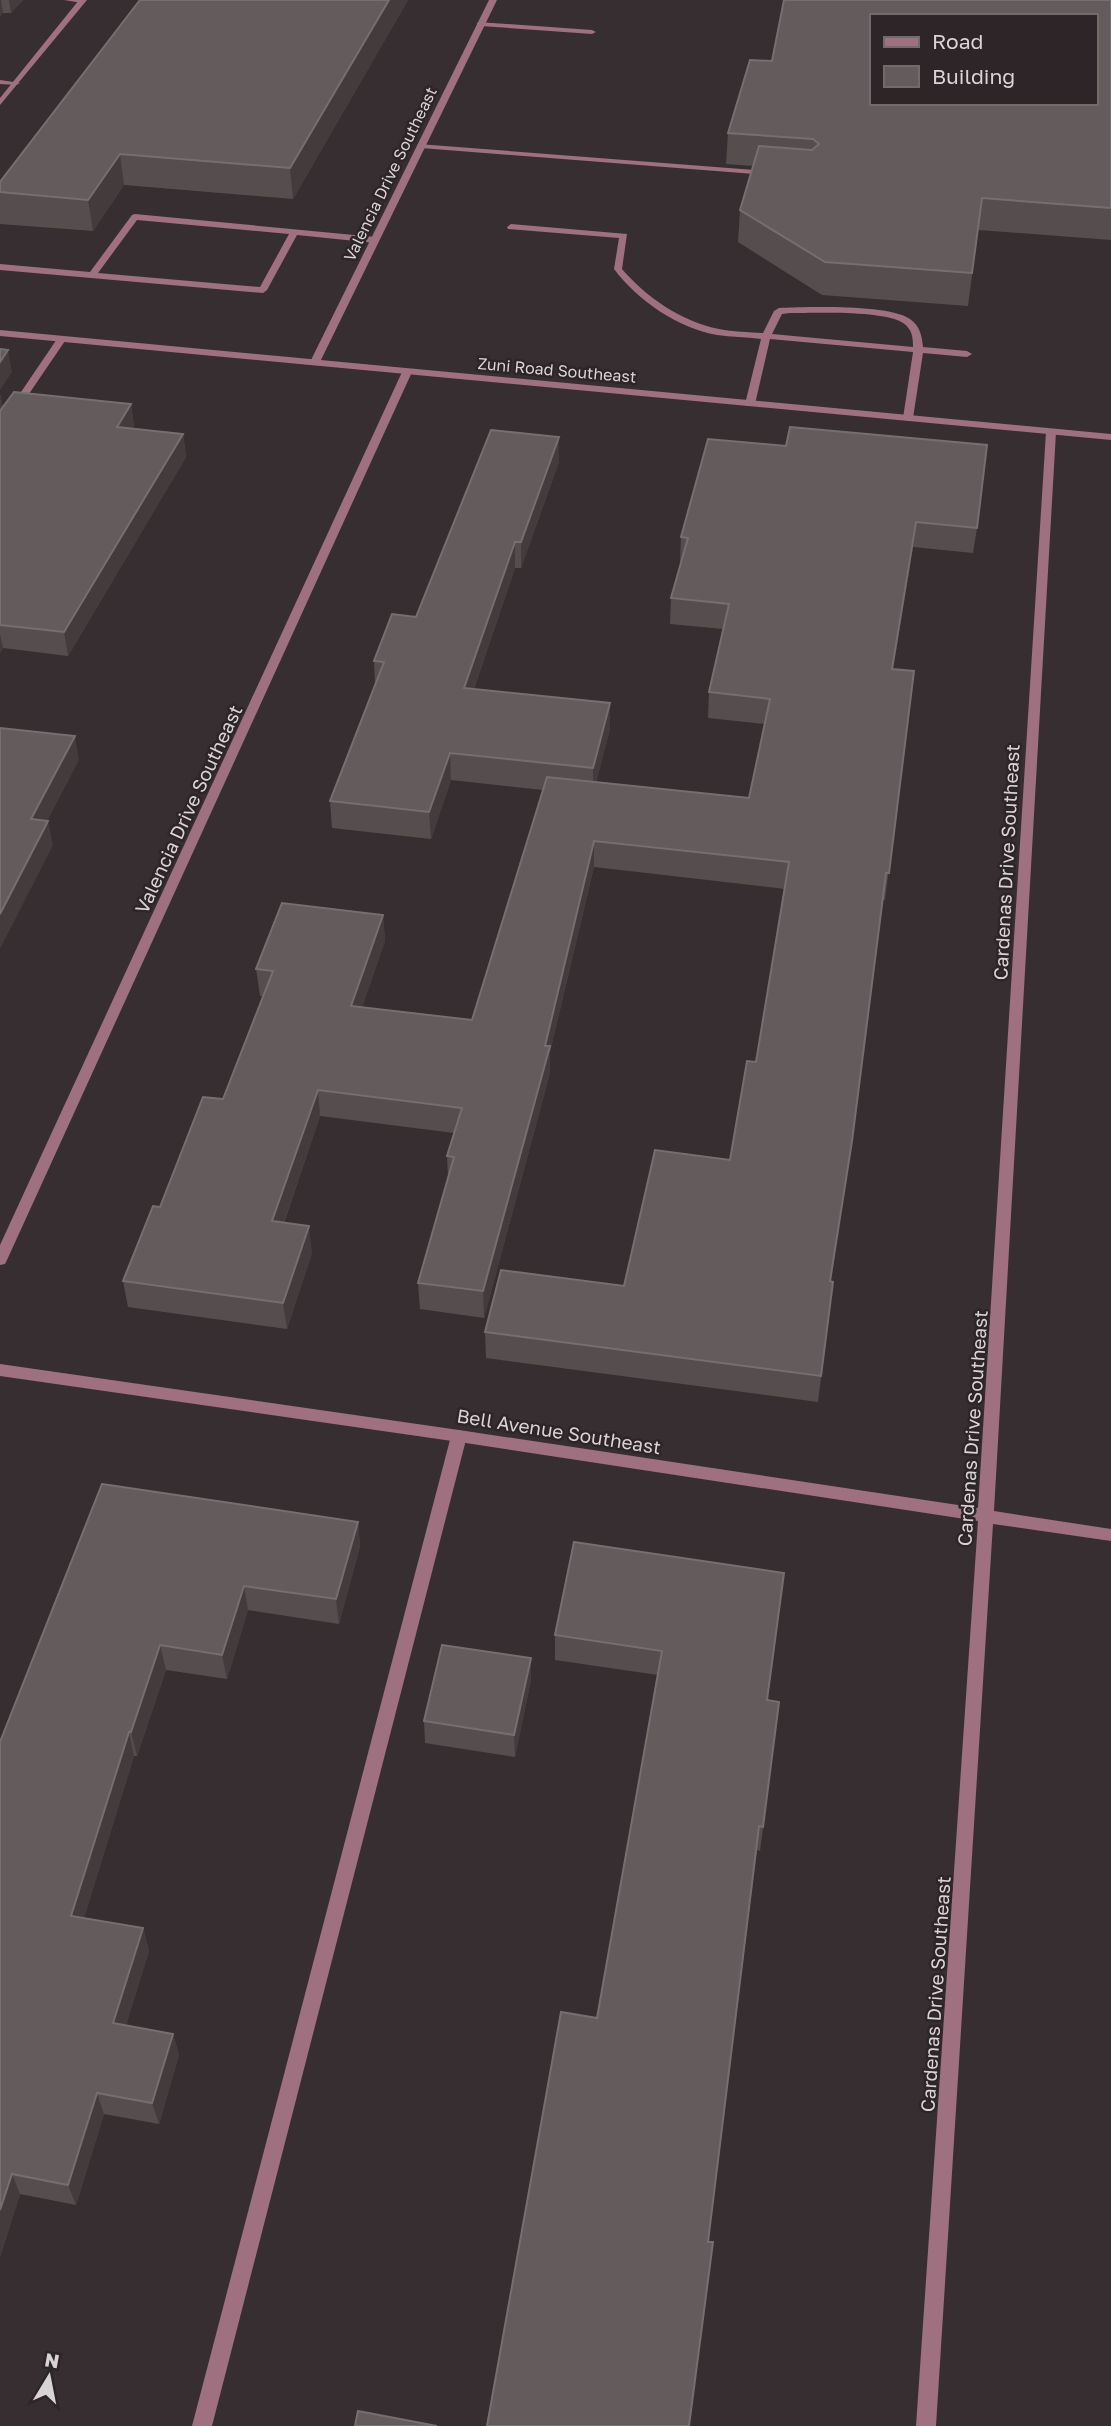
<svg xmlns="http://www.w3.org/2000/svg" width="1111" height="2426" font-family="'Golos Text',sans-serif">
<rect width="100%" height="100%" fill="#372e31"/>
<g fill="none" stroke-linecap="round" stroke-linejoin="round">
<g fill="#9f707f" fill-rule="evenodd">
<polygon points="478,22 592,30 596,32 592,34 481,26 477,24"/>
<polygon points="0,80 20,83 16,85 0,84"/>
<polygon points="418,144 768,171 772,173 768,175 421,148 417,146"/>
<path d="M135,214l240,23 4,3 -4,3 -78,-8 -30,55 -4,3 -263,-23v-6l90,8 42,-57zM137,220l152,14 -29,53 -162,-14z"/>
<path d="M511,224l116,10 -5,35c24,28 60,53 97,60 14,3 29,3 44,4l11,-22 5,-3c27,-1 109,-4 131,11 10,7 12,17 13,28l44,4 5,3 -5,3 -44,-4 -10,65 -5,3 -5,-3 10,-66 -143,-13 -15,65 -8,2 -2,-2 16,-65c-15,-2 -30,-2 -44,-4 -39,-7 -79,-34 -103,-66l5,-31 -111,-9 -1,-2zM790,313c23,0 95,-3 113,10 9,6 10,14 10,24l-141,-13 10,-20z"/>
<polygon points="59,336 67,338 3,432 0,433 0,423"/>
<polygon points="459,1430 464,1432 467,1436 212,2426 192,2426 451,1436 454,1432"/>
</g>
<g fill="#9f707f" fill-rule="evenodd">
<polygon points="64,0 85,0 86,1 82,3"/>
<polygon points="489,0 497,0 320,362 312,364 310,362"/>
<polygon points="407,369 412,372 7,1260 5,1264 0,1265 0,1245 402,372"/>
<polygon points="1051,429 1056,432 994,1511 1111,1529 1111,1541 993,1524 936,2426 916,2426 978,1521 459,1442 0,1376 0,1364 459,1430 978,1508 1046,432"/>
</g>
<g fill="#9f707f" fill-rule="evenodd">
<polygon points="79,0 87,0 0,105 0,98"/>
<polygon points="0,330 1111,434 1111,440 0,336"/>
</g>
</g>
<g fill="#564d4f">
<polygon points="0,0 23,0 11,13 3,13 0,16"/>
<polygon points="140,0 408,0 293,199 124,185 93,231 0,224 0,182"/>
<polygon points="1111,0 1111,240 978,230 968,306 822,295 738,242 740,210 753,166 726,164 728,133 772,61"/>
<polygon points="0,394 3,409 131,404 134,426 133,429 183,434 186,457 68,656 3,648 0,653"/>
<polygon points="559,437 559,462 521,568 515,568 474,689 610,703 610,729 596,782 749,798 765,724 708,718 709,692 723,629 670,624 671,598 681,563 680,562 681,537 708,439 977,528 973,553 913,547 893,669 914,671 885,900 883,900 848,1167 831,1281 833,1282 818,1402 486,1358 485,1332 624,1286 730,1160 756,1062 785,889 594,867 550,1052 550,1073 484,1318 420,1309 418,1283 448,1177 447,1156 454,1133 320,1116 284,1223 312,1253 287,1329 128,1307 123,1281 160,1207 223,1099 263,996 260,996 256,969 383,915 385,941 362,1007 472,1020 543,790 451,780 431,839 332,828 330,801 375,686 374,661 416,617"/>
<polygon points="102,1484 358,1522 360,1546 339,1624 248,1610 227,1679 166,1670 137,1756 134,1756 84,1918 143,1928 149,1951 126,2025 173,2034 179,2055 159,2124 104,2114 76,2205 20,2194 0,2257 0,1742"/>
<polygon points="574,1542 768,1700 779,1702 760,1851 757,1850 708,2242 597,2018 658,1675 555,1660 555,1635"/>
<polygon points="531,1680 515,1757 425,1743 424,1721"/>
</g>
<g fill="#443b3d">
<polygon points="0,0 1,0 3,13 0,16"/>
<polygon points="9,0 23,0 11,13"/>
<polygon points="389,0 408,0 293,199 290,168"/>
<polygon points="120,154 124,185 93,231 88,200"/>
<polygon points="8,350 12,372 0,390 0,362"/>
<polygon points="0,394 4,413 0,419"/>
<polygon points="131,404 134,426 120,450 117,427"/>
<polygon points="183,434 186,457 68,656 64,632"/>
<polygon points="559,437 559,462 521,568 521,542"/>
<polygon points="916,522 913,547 889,695 892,669"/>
<polygon points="515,542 515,568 465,715 464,688"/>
<polygon points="0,634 3,648 0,653"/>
<polygon points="610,703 610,729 593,795 593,768"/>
<polygon points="75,736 79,760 36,843 31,819"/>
<polygon points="450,753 451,780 431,839 429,812"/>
<polygon points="48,821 53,845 0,949 0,914"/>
<polygon points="594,841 594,867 550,1052 550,1073 484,1318 483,1291"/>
<polygon points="886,873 848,1167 827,1307"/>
<polygon points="383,915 385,941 354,1032 351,1006"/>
<polygon points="318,1090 320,1116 275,1248 272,1221"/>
<polygon points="309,1226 312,1253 287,1329 283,1303"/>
<polygon points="358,1522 360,1546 339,1624 336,1599"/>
<polygon points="244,1586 248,1610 227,1679 222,1655"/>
<polygon points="160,1645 166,1670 137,1756 131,1732"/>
<polygon points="531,1658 531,1680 515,1757 514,1735"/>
<polygon points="129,1732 134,1756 78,1938 71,1916"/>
<polygon points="143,1928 149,1951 120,2045 113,2023"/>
<polygon points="173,2034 179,2055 159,2124 152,2103"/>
<polygon points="97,2093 104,2114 76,2205 68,2185"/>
<polygon points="12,2174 20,2194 0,2257 0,2210"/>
</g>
<g fill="#645b5d" stroke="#766e70" stroke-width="2" fill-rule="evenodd">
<polygon points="140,0 389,0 290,168 120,154 88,200 0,192 0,182"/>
<path d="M784,0h327v208l-129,-10 -10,75 -147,-11 -85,-52 19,-64 53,4 7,-6 -6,-5 -85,-6 22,-73 22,1zM871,16h224v87h-224z"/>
<polygon points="0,349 8,350 0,362"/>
<polygon points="14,392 131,404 117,427 183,434 64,632 0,625 0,411"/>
<polygon points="790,427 987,445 977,528 916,522 892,669 914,671 889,873 886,873 852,1141 830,1281 833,1282 821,1376 485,1332 501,1270 624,1286 655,1150 730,1160 747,1061 756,1062 789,862 594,841 545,1046 550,1046 483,1291 418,1283 454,1157 447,1156 462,1108 318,1090 272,1221 309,1226 283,1303 123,1281 153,1206 160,1207 203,1097 223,1099 273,971 256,969 282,903 383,915 351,1006 472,1020 547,777 749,798 770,699 709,692 729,604 671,598 688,538 681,537 708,439 786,446"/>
<polygon points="491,430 559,437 521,542 515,542 464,688 610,703 593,768 450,753 429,812 330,801 384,662 374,661 392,614 416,617"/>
<polygon points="0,728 75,736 31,819 48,821 0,914"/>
<polygon points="102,1484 358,1522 336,1599 244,1586 222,1655 160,1645 131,1732 129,1732 71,1916 143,1928 113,2023 173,2034 152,2103 97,2093 68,2185 12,2174 0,2210 0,1742"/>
<polygon points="574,1542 784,1573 767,1700 779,1702 763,1827 759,1826 708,2242 713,2242 689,2426 487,2426 561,2012 597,2018 662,1651 555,1635"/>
<polygon points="442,1645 531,1658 514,1735 424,1721"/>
<polygon points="358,2411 437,2426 355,2426"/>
</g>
<g text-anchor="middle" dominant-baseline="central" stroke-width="5" stroke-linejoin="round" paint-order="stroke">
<g font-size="16" fill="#d8d3d4" stroke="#2d2527">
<text transform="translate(390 174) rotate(-64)">Valencia Drive Southeast</text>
<text transform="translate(557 370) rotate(5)">Zuni Road Southeast</text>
</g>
<g font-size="19" fill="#d8d3d4" stroke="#2d2527">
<text transform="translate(188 809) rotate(-65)">Valencia Drive Southeast</text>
<text transform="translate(1006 862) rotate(-87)">Cardenas Drive Southeast</text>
<text transform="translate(972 1428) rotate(-86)">Cardenas Drive Southeast</text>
<text transform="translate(559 1431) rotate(9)">Bell Avenue Southeast</text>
<text transform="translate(935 1994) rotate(-86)">Cardenas Drive Southeast</text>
</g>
</g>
<rect x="870" y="14" width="228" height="91" fill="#2d2527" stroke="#716b6c" stroke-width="2"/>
<rect x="884" y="37" width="35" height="10" fill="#9f707f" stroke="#716b6c" stroke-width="2"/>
<text x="932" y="49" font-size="21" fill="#d8d3d4">Road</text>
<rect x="884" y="66" width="35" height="21" fill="#645b5d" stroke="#716b6c" stroke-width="2"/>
<text x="932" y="84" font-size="21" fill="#d8d3d4">Building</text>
<g transform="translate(49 2377) rotate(10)" stroke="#2d2527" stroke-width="5" paint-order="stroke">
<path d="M0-5L12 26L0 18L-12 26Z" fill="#d8d3d4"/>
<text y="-10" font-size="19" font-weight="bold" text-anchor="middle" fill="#d8d3d4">N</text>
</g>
</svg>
